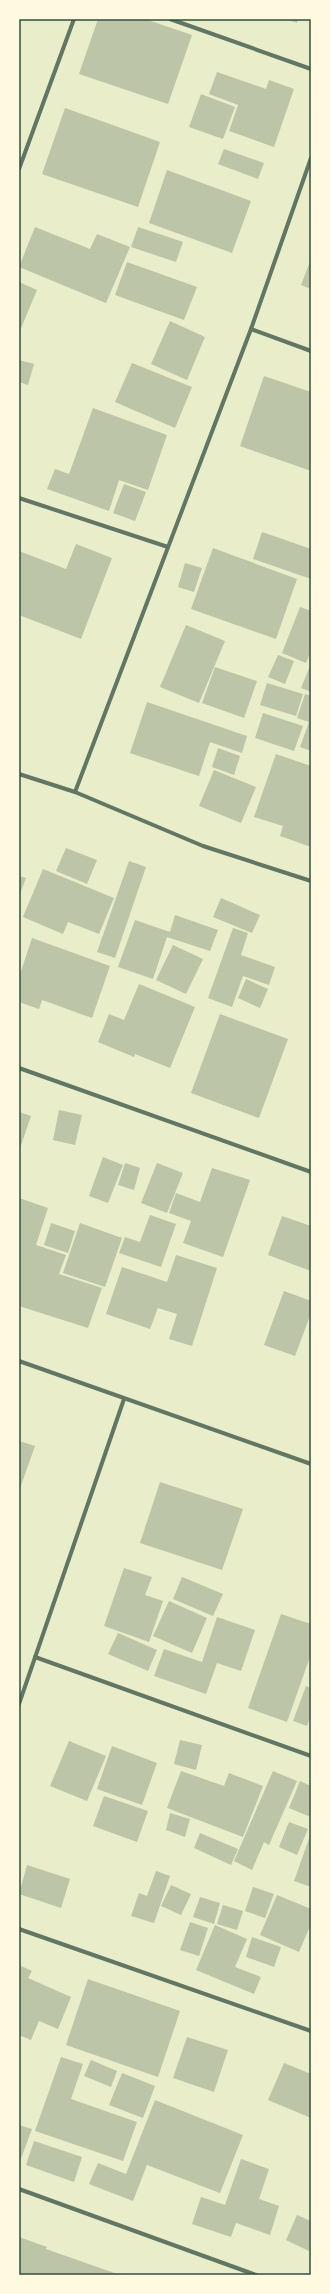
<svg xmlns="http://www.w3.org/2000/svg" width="330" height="2294" font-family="'Roboto Condensed',sans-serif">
<rect width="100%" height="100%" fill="#e9edc9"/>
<g fill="#bcc5a7">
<polygon points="98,19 145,19 192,35 168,104 79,74"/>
<polygon points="285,19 298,19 297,23"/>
<polygon points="217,72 266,89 269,80 294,89 274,147 229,131 238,105 209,94"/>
<polygon points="201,94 235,107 223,139 189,127"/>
<polygon points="65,108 160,142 138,207 42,174"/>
<polygon points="224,149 264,163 258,179 218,164"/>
<polygon points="167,170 251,201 232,253 149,223"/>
<polygon points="35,227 90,249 97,234 130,247 106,303 19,267"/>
<polygon points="138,227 183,242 176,262 131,247"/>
<polygon points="311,259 311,289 301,285"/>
<polygon points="127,262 197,287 184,320 115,295"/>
<polygon points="19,282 37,290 19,333"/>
<polygon points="170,321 205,337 187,380 151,364"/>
<polygon points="19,360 34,364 28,385 19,382"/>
<polygon points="132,363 192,387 175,428 115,402"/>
<polygon points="264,376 311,392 311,471 240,446"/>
<polygon points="93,408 167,435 148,490 119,480 109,511 47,489 55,469 69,474"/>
<polygon points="124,484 146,492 135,521 113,513"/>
<polygon points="262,532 311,549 311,579 253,559"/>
<polygon points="76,544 112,558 81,639 19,615 19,551 66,569"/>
<polygon points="213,548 297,579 276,639 191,609"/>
<polygon points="185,563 202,568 194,592 178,587"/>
<polygon points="300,607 311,611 311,651 306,663 282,653"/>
<polygon points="186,625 225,641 199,703 160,687"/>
<polygon points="278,655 294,661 285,684 268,677"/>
<polygon points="310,666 311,666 311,692 301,688"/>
<polygon points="215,667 257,681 244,718 202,703"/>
<polygon points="267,683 303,694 296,716 260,705"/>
<polygon points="305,694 311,696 311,751 300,747 309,722 297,718"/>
<polygon points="147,702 247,736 242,753 210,742 199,776 130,753"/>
<polygon points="263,713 303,726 294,751 255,738"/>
<polygon points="218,748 240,756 234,775 212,767"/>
<polygon points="276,754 311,766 311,847 280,836 283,826 254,817"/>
<polygon points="214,770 256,787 241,823 199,806"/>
<polygon points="66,848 97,860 87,884 56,871"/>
<polygon points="129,861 146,867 115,958 97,952"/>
<polygon points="43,869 114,898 99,934 68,922 63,934 23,917"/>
<polygon points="19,876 26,878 19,896"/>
<polygon points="221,898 260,915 252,933 213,917"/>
<polygon points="175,915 218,930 210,951 167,937 153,979 118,967 135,920 170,932"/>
<polygon points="233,928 248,933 241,955 275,967 269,985 243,976 232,1007 208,998"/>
<polygon points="32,938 110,966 92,1018 42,1000 39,1009 19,1002 19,977"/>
<polygon points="173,945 203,959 186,994 156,980"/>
<polygon points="246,979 268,989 260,1008 238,998"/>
<polygon points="139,984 195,1007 170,1068 135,1054 134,1057 98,1042 109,1014 124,1020"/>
<polygon points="220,1014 288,1039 259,1118 191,1093"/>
<polygon points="59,1110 82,1115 75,1145 53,1140"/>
<polygon points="19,1112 31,1116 19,1151"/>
<polygon points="103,1157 123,1165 108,1203 89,1196"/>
<polygon points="125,1163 140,1168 134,1190 118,1185"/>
<polygon points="157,1163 183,1173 167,1213 141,1203"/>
<polygon points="212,1168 250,1180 223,1257 183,1243 191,1221 169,1213 176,1193 200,1202"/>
<polygon points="19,1198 48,1208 36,1245 66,1255 59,1274 102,1288 88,1328 19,1306"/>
<polygon points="150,1215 176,1224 161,1267 119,1253 125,1237 140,1242"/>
<polygon points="282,1216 311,1226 311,1271 268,1255"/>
<polygon points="51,1223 75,1231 68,1253 44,1245"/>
<polygon points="80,1223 122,1238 105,1287 63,1273"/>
<polygon points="176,1255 217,1268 192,1346 169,1339 177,1314 158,1308 162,1297 150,1329 106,1314 122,1267 167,1282"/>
<polygon points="284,1291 311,1301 311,1313 295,1356 264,1345"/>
<polygon points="19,1441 35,1446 19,1491"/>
<polygon points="160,1482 243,1509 222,1570 140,1543"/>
<polygon points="124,1568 152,1577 145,1595 163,1601 149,1642 104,1626"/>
<polygon points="182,1577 223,1594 213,1616 173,1599"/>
<polygon points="169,1601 207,1618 192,1653 153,1636"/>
<polygon points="281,1614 311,1624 311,1654 287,1722 248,1708"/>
<polygon points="217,1617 255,1630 241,1671 217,1663 206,1694 154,1676 164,1649 202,1662"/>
<polygon points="118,1633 157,1650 148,1671 108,1654"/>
<polygon points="306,1686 311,1688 311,1715 307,1726 293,1721"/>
<polygon points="180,1740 202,1745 196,1770 174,1764"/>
<polygon points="69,1741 106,1756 87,1801 50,1786"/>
<polygon points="112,1746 157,1763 142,1805 97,1789"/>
<polygon points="181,1771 224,1786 229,1773 263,1786 243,1837 167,1808"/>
<polygon points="273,1771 297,1781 269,1845 264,1842 252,1870 234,1861"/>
<polygon points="300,1781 311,1786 311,1817 289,1808"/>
<polygon points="104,1796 148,1811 137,1842 93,1826"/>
<polygon points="170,1813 190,1819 185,1837 166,1830"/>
<polygon points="289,1822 308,1829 297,1855 279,1847"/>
<polygon points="200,1833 238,1849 231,1865 194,1848"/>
<polygon points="311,1833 311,1887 294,1881"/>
<polygon points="27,1865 70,1879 61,1908 19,1894"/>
<polygon points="156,1871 170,1876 154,1923 131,1916 139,1893 147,1896"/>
<polygon points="171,1885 191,1894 181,1915 161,1906"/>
<polygon points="253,1887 274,1894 265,1918 245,1911"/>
<polygon points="277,1895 311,1909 311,1924 299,1952 260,1935"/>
<polygon points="200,1897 220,1903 214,1924 193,1917"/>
<polygon points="223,1905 243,1911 237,1930 217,1924"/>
<polygon points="190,1922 208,1928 199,1956 180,1950"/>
<polygon points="215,1925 247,1939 235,1967 261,1977 254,1994 196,1970"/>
<polygon points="252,1937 281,1947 274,1967 246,1957"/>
<polygon points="19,1965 32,1971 28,1978 71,1997 58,2029 39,2021 31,2040 19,2035"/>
<polygon points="88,1979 180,2011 158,2077 66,2045"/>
<polygon points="187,2037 228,2050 214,2092 173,2078"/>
<polygon points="61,2057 83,2064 71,2099 137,2122 123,2161 35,2131"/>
<polygon points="91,2060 117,2071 111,2087 84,2076"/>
<polygon points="284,2063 311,2074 311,2118 268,2100"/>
<polygon points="122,2073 155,2086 143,2118 109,2105"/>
<polygon points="155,2100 243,2135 220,2193 147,2165 133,2201 89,2184 98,2163 126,2174"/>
<polygon points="19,2125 32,2129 19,2164"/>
<polygon points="34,2141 82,2157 74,2182 26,2165"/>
<polygon points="241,2159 269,2169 259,2199 279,2206 270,2235 236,2223 231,2237 192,2224 201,2197 225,2205"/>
<polygon points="297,2215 311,2221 309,2251 286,2240"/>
<polygon points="19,2237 47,2247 46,2249 120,2275 19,2275"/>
</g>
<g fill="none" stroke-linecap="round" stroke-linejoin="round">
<g stroke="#617663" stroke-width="4">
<polyline points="170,19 311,69"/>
<polyline points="19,169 74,19"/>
<polyline points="251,329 311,351"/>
<polyline points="19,498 168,547"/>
<polyline points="19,774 75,792 203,846 311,881"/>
<polyline points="75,792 251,329 311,158"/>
<polyline points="19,1068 311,1172"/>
<polyline points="19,1361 311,1464"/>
<polyline points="35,1657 311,1756"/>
<polyline points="19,1704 124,1399"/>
<polyline points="19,1929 311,2031"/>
<polyline points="19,2189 256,2275"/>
</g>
</g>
<rect width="330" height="2294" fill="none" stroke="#fefae0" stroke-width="40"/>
<rect x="20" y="20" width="290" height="2254" fill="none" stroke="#344e41" stroke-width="1.5"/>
</svg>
